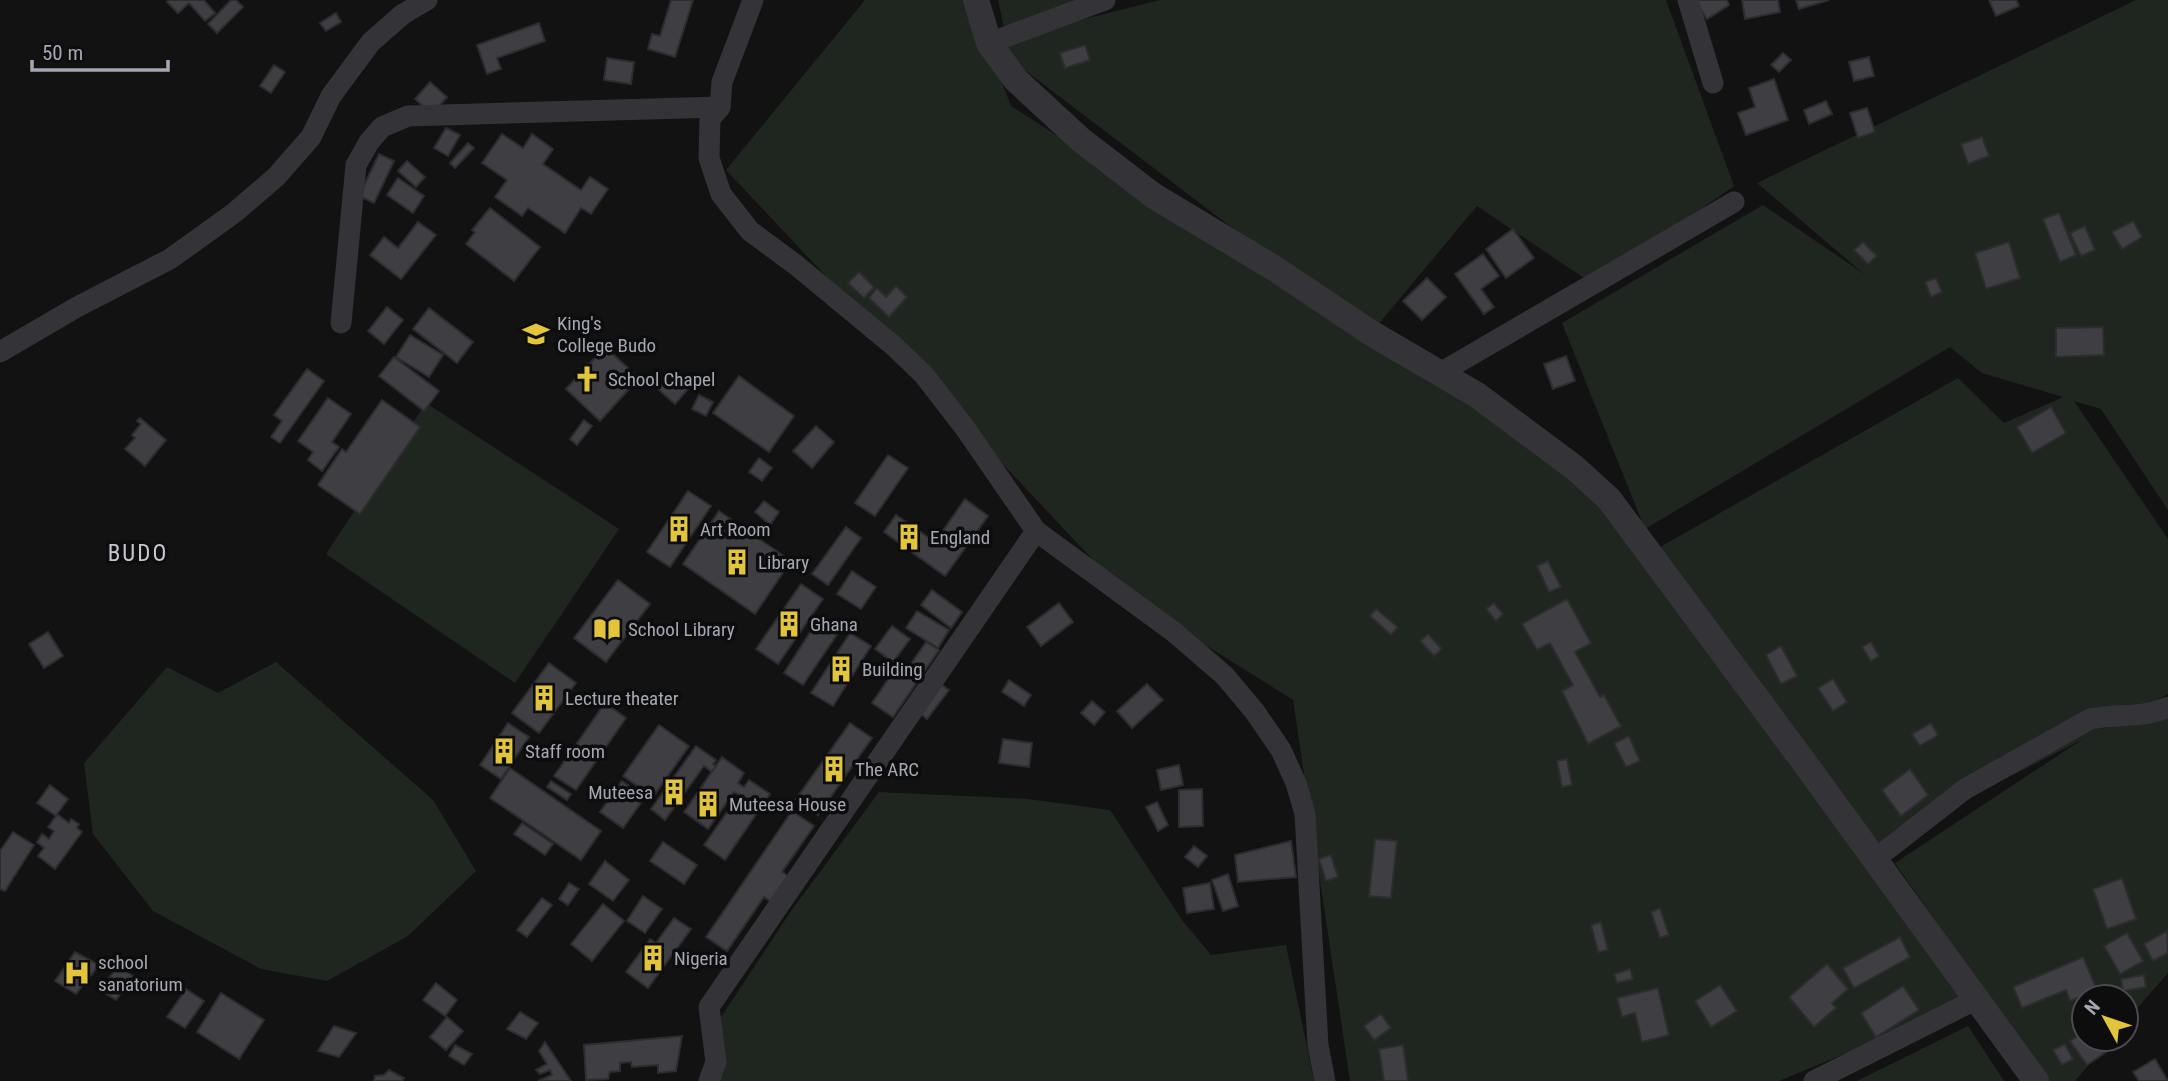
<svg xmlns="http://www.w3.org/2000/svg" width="2168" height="1081" font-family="'Roboto Condensed',sans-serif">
<rect width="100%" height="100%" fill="#121213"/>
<g fill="#1f2620">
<polygon points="865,0 970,0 1011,106 1575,468 1977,999 1779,1081 1350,1081 1293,700 1127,596 726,170"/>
<polygon points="998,0 1089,0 1006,37"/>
<polygon points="1160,0 1666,0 1734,186 1593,284 1477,206 1371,333 989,43"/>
<polygon points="2136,0 2168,0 2168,510 2101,409 2074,401 2168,539 2168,694 2099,730 2168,704 2168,973 2126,1021 2126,997 2084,997 2084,1039 2111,1039 2075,1081 2048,1081 1895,863 2083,739 1875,846 1660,547 1958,378 2004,423 2063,397 1982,373 1950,347 1645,529 1562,323 1763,205 1864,274 1757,183"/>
<polygon points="426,403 619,529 515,683 326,554"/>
<polygon points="276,662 433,800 476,871 408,936 327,981 261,969 153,911 93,834 84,763 167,667 218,693"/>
<polygon points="879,792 1028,799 1110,810 1182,920 1211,955 1286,945 1314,1081 705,1081 721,1017 791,911"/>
<polygon points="1968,1026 2004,1081 1857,1081"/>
</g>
<g fill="#3f3f43" stroke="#2d2c2f" stroke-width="2">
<polygon points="169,0 204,0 215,13 205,21 189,3 178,13 167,2"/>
<polygon points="231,0 236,0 243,7 217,33 208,24"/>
<polygon points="671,0 693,0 675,57 648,49 652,34 660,36"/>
<polygon points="1695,0 1727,0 1729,5 1707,19"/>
<polygon points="1742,0 1778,0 1780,12 1745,19"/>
<polygon points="1796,0 1829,0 1799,9"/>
<polygon points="1989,0 2016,0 2019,6 1996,16"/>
<polygon points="336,13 341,22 326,31 320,23"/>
<polygon points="539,23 545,41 497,58 501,69 487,74 477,45"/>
<polygon points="1085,45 1090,60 1065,68 1060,53"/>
<polygon points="1783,53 1791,60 1779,72 1771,65"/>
<polygon points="1869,57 1874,76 1854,81 1849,62"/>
<polygon points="607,58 634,62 631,84 604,80"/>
<polygon points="274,65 285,72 271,93 260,86"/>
<polygon points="1774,79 1788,120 1746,135 1738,113 1755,107 1749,88"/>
<polygon points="430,82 447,97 432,114 415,99"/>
<polygon points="1826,101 1832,114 1809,124 1804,110"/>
<polygon points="1867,108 1875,132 1858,138 1850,113"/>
<polygon points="446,128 460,135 448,156 434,148"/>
<polygon points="502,134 523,148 532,134 553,149 543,164 581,190 590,177 608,189 591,214 581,208 565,233 528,208 522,216 495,197 507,180 482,163"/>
<polygon points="1982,137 1989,156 1968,164 1961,144"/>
<polygon points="468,143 474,148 455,168 450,163"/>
<polygon points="379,154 394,161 374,203 359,196"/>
<polygon points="407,161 425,177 416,187 398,171"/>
<polygon points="398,178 424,196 413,213 387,195"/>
<polygon points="490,208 540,247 514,281 466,244 475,232 472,230"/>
<polygon points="2059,213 2076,255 2060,262 2043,219"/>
<polygon points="2133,221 2142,237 2122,249 2112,232"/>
<polygon points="418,222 436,235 401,279 370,255 384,237 398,248"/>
<polygon points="2085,226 2095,250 2081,256 2070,233"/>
<polygon points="1513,229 1534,258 1506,278 1486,249"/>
<polygon points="1863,242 1877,256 1868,264 1854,250"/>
<polygon points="2009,242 2020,278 1986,289 1975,253"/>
<polygon points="1483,254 1499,276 1481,289 1494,307 1484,314 1455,274"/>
<polygon points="859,272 874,287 864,298 848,283"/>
<polygon points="1427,278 1446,297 1422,320 1403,301"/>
<polygon points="1936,278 1942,292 1931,297 1925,282"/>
<polygon points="896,286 907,297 889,317 869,298 877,288 886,297"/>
<polygon points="387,307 403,320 384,344 368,331"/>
<polygon points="429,308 473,342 457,363 413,329"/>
<polygon points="2103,327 2104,355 2056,357 2056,328"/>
<polygon points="410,335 443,355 429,377 396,357"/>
<polygon points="605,347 639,378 600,421 566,389"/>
<polygon points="1566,356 1575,381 1553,389 1544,364"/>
<polygon points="394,357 439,391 424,411 379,376"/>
<polygon points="307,369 324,381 280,443 271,437 282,421 274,415"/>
<polygon points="672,375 688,389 675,404 658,389"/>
<polygon points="739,376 794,416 769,452 713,413"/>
<polygon points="699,395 713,402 706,416 692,409"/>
<polygon points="328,398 351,414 332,442 339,447 322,471 308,460 313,452 298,441"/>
<polygon points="382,400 420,427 360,514 318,485 342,449 346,452"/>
<polygon points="2051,407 2066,433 2032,453 2017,427"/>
<polygon points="140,418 166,440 145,466 125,449 135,438 132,435 141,424 137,421"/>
<polygon points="584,420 592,426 577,445 570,439"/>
<polygon points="816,426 834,442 812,468 793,451"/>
<polygon points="888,455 908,468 875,516 855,503"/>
<polygon points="759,458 772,468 762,481 749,472"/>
<polygon points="688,491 711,506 670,567 647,552"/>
<polygon points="965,499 988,516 945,576 884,532 896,515 935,542"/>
<polygon points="764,501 779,512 770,525 755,512"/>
<polygon points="719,511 791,561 755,614 683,564"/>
<polygon points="846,527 861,538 828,585 812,574"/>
<polygon points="1548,561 1561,587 1549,592 1537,566"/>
<polygon points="852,571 876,587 861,609 837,594"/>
<polygon points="618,580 650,604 606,662 574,638"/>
<polygon points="801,584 823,599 778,664 756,649"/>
<polygon points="932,590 962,612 951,628 921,605"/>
<polygon points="1567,599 1591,643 1575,652 1600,697 1604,695 1621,726 1588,744 1562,691 1573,685 1550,643 1537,650 1522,624"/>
<polygon points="1059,603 1073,622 1041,646 1027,627"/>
<polygon points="1494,603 1503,614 1496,621 1486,609"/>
<polygon points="1376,609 1398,627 1391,635 1370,616"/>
<polygon points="917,611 949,630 938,648 906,628"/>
<polygon points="818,620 838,633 803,685 784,673"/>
<polygon points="892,626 910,639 893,662 875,649"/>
<polygon points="48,632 63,656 44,668 29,644"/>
<polygon points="850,633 871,646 833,706 811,693"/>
<polygon points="1428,634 1442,649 1434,656 1420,641"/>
<polygon points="926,642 939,650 893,717 872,703 898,665 906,671"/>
<polygon points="1871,642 1879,656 1871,661 1862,647"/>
<polygon points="1781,646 1797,676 1781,684 1766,655"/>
<polygon points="549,663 576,683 539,733 512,713"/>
<polygon points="1833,679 1847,702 1833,711 1818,688"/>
<polygon points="1009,680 1031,695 1024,706 1002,692"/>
<polygon points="939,683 949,690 927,719 917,711"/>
<polygon points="1147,684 1163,700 1132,728 1117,711"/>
<polygon points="1092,701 1105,712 1094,725 1081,713"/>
<polygon points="605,703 626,718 576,790 554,776"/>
<polygon points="508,723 529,737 501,779 480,765"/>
<polygon points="850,723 872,738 818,815 796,799"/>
<polygon points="1931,723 1938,735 1920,746 1912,734"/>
<polygon points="659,725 689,746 653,797 623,776"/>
<polygon points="1629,736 1640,761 1626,767 1614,743"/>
<polygon points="1003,739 1032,743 1029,767 999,763"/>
<polygon points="696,746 716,760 713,764 721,769 716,775 704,766 665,820 651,809"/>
<polygon points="722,757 744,773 738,783 744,787 749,780 770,794 725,860 704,845 739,795 734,792 708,829 684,812"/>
<polygon points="1567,759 1572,785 1562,787 1557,761"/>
<polygon points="1179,765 1183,785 1161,790 1157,770"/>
<polygon points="510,768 601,831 581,860 490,798"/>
<polygon points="1910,769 1928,795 1901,816 1882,790"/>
<polygon points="551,781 571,794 567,800 547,787"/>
<polygon points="622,781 645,797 623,828 600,812"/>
<polygon points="50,785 68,799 57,814 69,823 71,819 79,824 77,828 82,832 55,869 38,856 44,848 37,842 42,834 49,839 54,831 48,827 56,816 37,803"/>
<polygon points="1202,789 1203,826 1179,827 1179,790"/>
<polygon points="1157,802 1168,825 1158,831 1146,807"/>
<polygon points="792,811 814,826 782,872 795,880 777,906 764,897 727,951 706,937"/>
<polygon points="522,823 553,844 545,855 514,834"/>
<polygon points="13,832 34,845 5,891 0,889 0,851"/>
<polygon points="1375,839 1397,841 1391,898 1369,896"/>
<polygon points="1291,841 1296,877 1238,882 1235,855"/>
<polygon points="663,842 697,865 684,884 650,861"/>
<polygon points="1194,846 1207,856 1198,867 1185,857"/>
<polygon points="1331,855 1338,877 1326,881 1319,859"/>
<polygon points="605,861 629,880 613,901 589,884"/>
<polygon points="1228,874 1238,906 1223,911 1212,880"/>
<polygon points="2122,878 2136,919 2107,929 2093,889"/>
<polygon points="569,883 579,889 568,905 559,899"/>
<polygon points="1210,883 1214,909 1187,913 1183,888"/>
<polygon points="643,896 662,909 645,933 627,921"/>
<polygon points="542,898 552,905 527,937 517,930"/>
<polygon points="603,904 624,921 592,961 571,944"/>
<polygon points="1660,908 1669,935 1660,938 1651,912"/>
<polygon points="674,918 691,929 648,988 626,972 650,939 656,943"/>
<polygon points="1601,922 1608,950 1598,952 1591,925"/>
<polygon points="2167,931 2168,953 2153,961 2144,944"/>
<polygon points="2127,933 2143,961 2120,974 2104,946"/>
<polygon points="1900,937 1910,957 1854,988 1843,968"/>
<polygon points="75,952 99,965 76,994 55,981"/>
<polygon points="2083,957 2097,990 2070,1001 2066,990 2022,1008 2013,987"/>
<polygon points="1827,964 1848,989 1832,1003 1836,1008 1814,1027 1789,997"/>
<polygon points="118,966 133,976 116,1000 100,990"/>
<polygon points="1630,969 1633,979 1617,983 1614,974"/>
<polygon points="2144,975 2146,987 2123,991 2121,979"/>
<polygon points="436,983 457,1000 445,1016 423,1000"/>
<polygon points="1720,985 1737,1011 1711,1027 1695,1001"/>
<polygon points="1903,986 1919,1010 1876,1037 1861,1013"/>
<polygon points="1658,988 1669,1035 1642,1042 1635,1013 1622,1017 1617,998"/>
<polygon points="186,989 204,1001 185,1028 167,1017"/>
<polygon points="221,993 264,1020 239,1059 197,1032"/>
<polygon points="520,1012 538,1023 526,1039 507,1029"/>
<polygon points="1381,1014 1391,1028 1374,1040 1364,1026"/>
<polygon points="447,1017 463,1031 446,1050 430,1037"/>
<polygon points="334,1026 356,1033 339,1057 318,1051"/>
<polygon points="2084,1032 2084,1039 2101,1039 2109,1050 2087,1065 2070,1041"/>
<polygon points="682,1036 676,1071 658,1073 658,1065 632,1067 631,1062 620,1063 620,1071 610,1072 608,1079 586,1080 584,1045"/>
<polygon points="545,1042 571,1081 538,1081 552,1075 550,1070 540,1074 536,1070 547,1064 539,1051"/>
<polygon points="2065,1044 2073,1059 2062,1065 2053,1050"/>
<polygon points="455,1045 472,1054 464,1065 449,1056"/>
<polygon points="1403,1045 1408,1081 1384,1081 1379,1049"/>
<polygon points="2155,1059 2168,1081 2139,1081 2133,1072"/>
<polygon points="389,1070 404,1078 402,1081 374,1081 375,1076 384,1075"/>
</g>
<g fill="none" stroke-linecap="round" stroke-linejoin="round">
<g stroke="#333338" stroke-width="21">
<polyline points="753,0 722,82 720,107 710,119 709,158 721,194 750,231 796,265 895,347 924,375 965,428 1036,531 1174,632 1225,676 1255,712 1281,750 1296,783 1305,814 1318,1045 1325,1081"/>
<polyline points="1688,0 1713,83"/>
<polyline points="989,43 1105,0"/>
<polyline points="341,323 356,165 369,142 382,127 408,116 720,107"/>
<polyline points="0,352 77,307 170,259 234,213 276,177 311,137 331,96 371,42 403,14 427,0"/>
<polyline points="1440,373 1734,202"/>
<path d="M1875,859l90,-70 125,-70c27,-6 52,0 78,-12"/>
<polyline points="709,1081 716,1062 709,1007 1036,531"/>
<polyline points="1814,1081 1977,999"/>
</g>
<polyline stroke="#333338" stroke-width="26" points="976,0 989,43 1016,80 1081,140 1154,196 1274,268 1371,333 1477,395 1575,468 1609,499 1801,758 2036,1081"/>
</g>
<defs>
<g id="school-bare" transform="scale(2.1)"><path d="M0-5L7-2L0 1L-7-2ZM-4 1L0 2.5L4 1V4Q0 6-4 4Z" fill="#e2c53c" stroke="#0d0d0e" stroke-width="2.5" paint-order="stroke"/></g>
<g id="church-bare" transform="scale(2.1)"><path d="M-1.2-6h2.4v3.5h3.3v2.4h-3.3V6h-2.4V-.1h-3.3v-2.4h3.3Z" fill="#e2c53c" stroke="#0d0d0e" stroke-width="2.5" paint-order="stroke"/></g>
<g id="building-bare" transform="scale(2.1)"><path d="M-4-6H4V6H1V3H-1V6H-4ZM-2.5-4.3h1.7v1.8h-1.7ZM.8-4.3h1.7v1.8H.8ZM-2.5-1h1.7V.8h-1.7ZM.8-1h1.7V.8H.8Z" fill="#e2c53c" stroke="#0d0d0e" stroke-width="2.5" paint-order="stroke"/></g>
<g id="library-bare" transform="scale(2.1)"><path d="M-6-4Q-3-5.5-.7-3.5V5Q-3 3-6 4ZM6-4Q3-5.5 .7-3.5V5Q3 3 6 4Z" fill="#e2c53c" stroke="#0d0d0e" stroke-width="2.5" paint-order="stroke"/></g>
<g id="hospital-bare" transform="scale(2.1)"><path d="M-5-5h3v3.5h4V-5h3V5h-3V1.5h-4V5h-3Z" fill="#e2c53c" stroke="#0d0d0e" stroke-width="2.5" paint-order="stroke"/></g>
</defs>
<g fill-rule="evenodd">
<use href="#school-bare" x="536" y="334"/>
<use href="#church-bare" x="587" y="379"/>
<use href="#building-bare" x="679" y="529"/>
<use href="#building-bare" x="909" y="537"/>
<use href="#building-bare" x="737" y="562"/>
<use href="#building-bare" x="789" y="624"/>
<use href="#library-bare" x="607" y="629"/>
<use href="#building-bare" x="841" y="669"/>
<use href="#building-bare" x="544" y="698"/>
<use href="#building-bare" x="504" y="751"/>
<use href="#building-bare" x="834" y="769"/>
<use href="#building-bare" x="674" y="792"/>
<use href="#building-bare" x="708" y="804"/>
<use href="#building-bare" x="653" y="958"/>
<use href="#hospital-bare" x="77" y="973"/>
</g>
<g text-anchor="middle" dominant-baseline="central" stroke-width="7" stroke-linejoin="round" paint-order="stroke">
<g font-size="19" fill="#a5a7b3" stroke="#0d0d0e" text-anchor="start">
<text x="557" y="323">King's<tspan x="557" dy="22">College Budo</tspan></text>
<text x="608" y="379">School Chapel</text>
<text x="700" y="529">Art Room</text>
<text x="930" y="537">England</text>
<text x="758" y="562">Library</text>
<text x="810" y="624">Ghana</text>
<text x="628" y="629">School Library</text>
<text x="862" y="669">Building</text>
<text x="565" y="698">Lecture theater</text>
<text x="525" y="751">Staff room</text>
<text x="855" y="769">The ARC</text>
<text x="653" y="792" text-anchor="end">Muteesa</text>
<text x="729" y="804">Muteesa House</text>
<text x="674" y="958">Nigeria</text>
<text x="98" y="962">school<tspan x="98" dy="22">sanatorium</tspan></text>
</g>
<g font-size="23" letter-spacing="2" fill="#c5c6cf" stroke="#0d0d0e">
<text x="138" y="553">BUDO</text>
</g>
</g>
<g transform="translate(2105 1018) rotate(310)"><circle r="33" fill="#0d0d0e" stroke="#4a4b50" stroke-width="2"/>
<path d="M0-5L12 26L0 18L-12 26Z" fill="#e2c53c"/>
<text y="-10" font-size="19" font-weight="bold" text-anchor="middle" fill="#a5a7b3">N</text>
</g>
<path d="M32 60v10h136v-10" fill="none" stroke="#a5a7b3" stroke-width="3.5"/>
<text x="42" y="60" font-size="21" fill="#a5a7b3" stroke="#0d0d0e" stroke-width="5" paint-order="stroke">50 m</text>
</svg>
